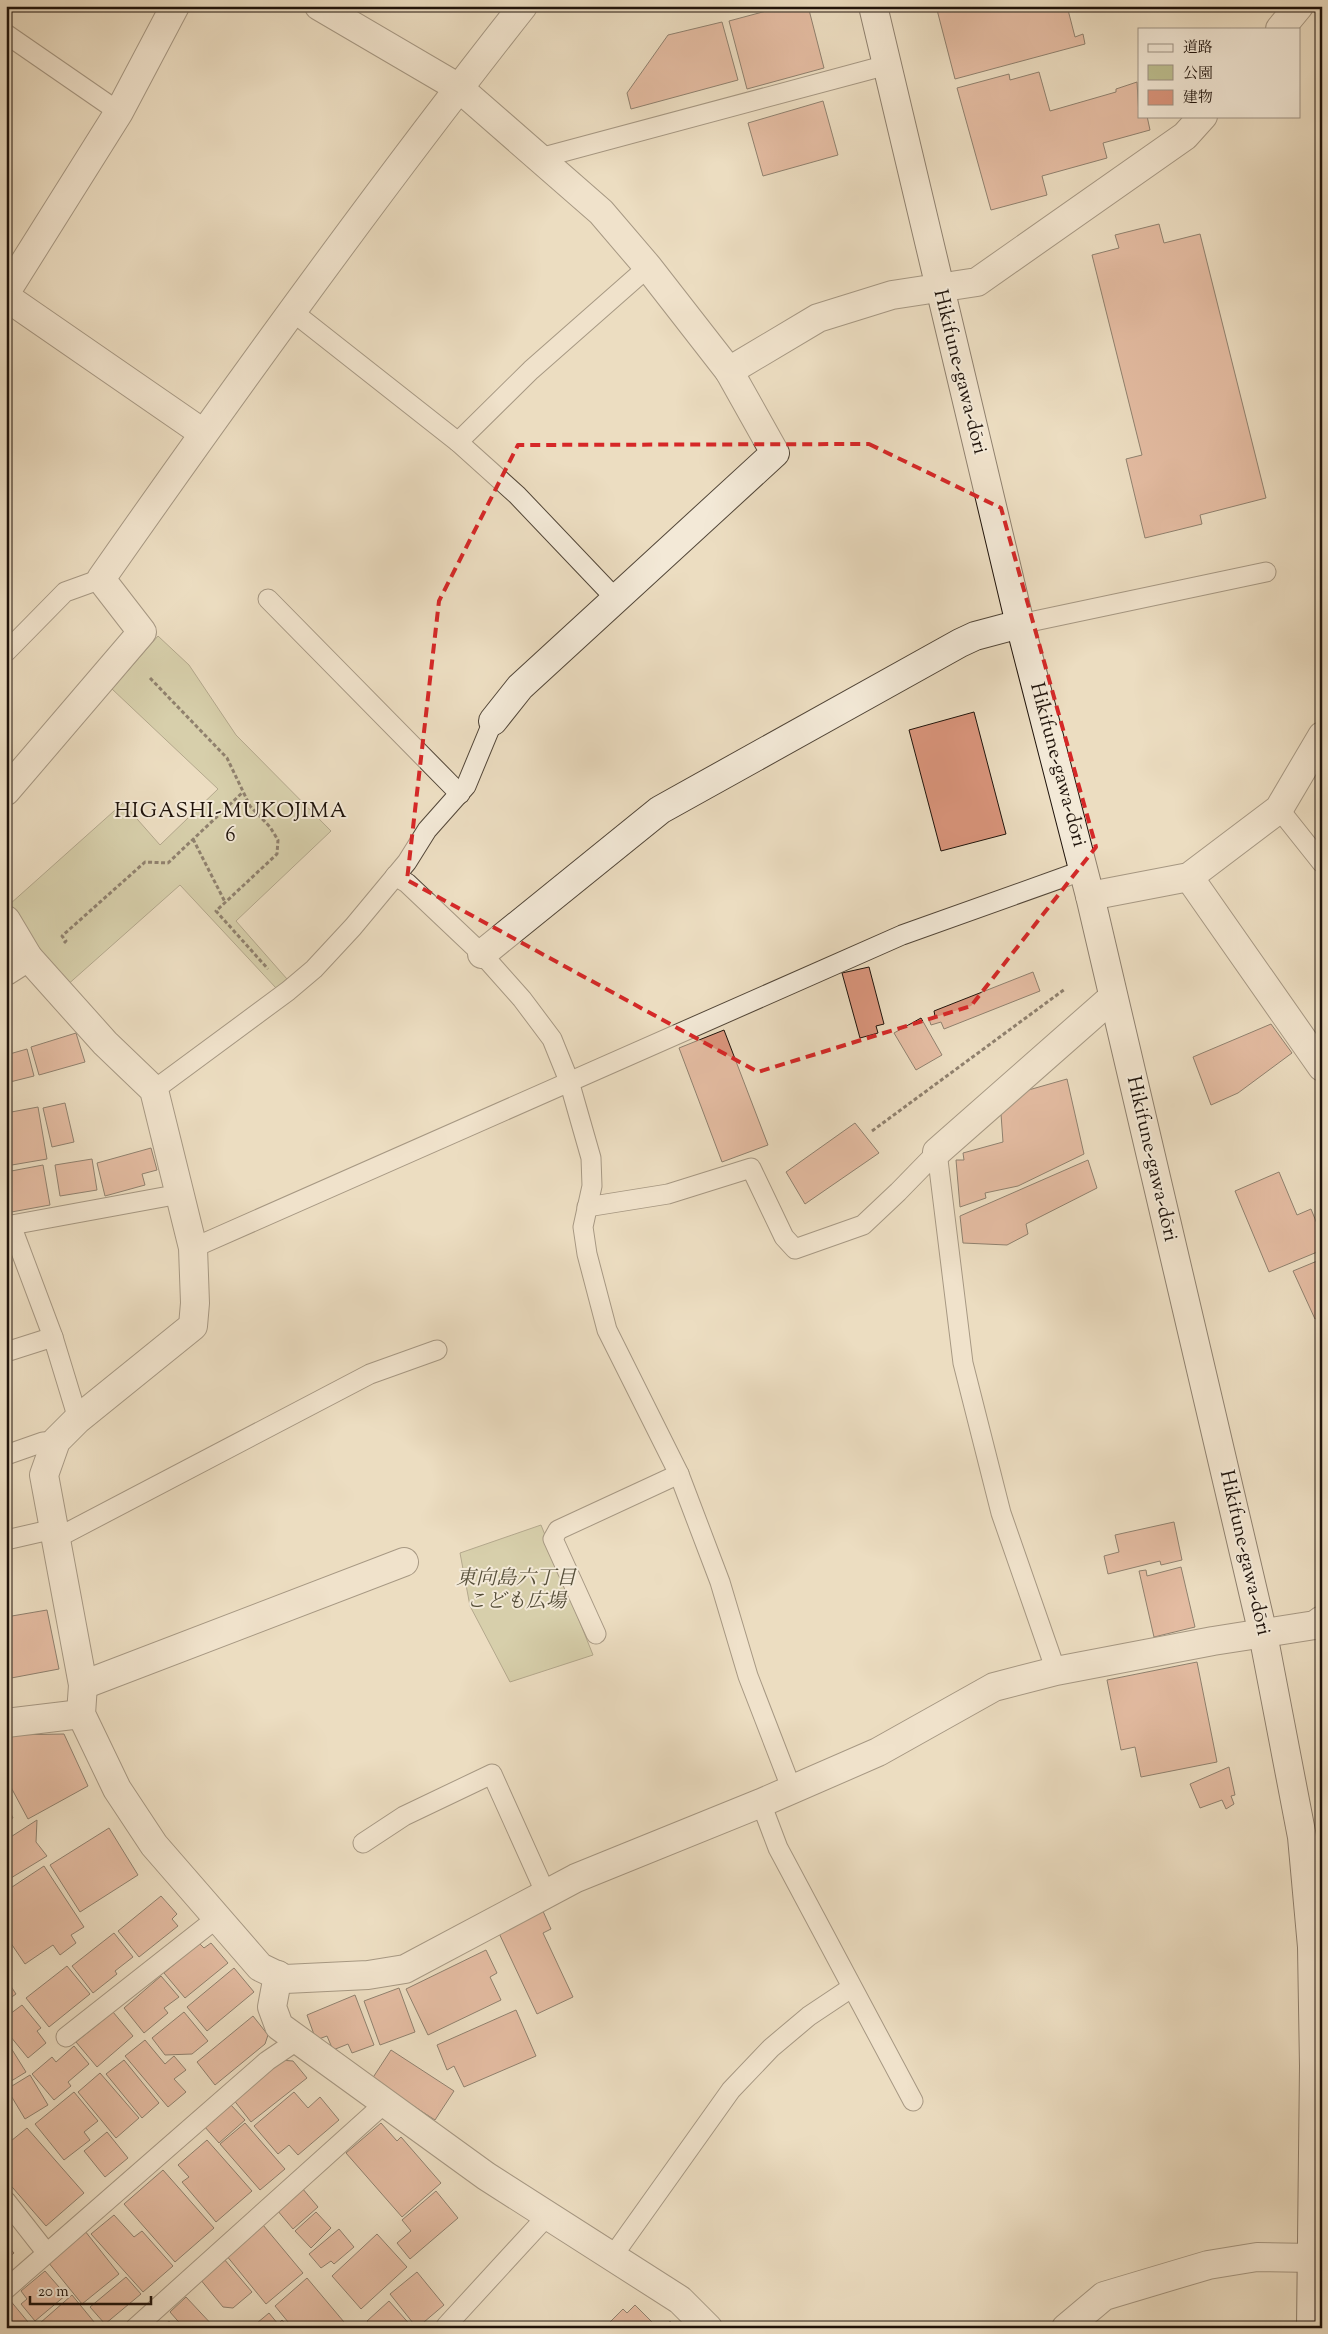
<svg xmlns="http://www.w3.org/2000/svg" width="1328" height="2334" font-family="'Sorts Mill Goudy','Noto Serif JP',serif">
<rect width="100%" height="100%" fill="#ecddc1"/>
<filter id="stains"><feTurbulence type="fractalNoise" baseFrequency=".004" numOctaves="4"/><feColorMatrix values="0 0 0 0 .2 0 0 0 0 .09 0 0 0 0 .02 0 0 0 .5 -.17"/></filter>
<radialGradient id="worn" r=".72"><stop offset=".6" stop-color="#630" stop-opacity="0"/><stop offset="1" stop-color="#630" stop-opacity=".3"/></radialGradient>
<g fill="#bdbf90" stroke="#6e694e">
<polygon points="158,636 189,665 236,735 331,831 236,921 287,979 276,988 180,885 65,987 36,957 10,904 123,803 160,845 218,789 112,689"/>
<polygon points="541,1525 593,1655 510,1682 470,1606 460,1553"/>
</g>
<g fill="#da957c" stroke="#1f130b">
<polygon points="785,6 808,6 824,68 747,89 729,21"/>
<polygon points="936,6 1067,6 1075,37 1083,34 1085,44 955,79"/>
<polygon points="722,22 738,80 631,109 627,93 668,35"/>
<polygon points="1039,72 1050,111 1116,92 1116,89 1137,82 1139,116 1147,116 1150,130 1103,143 1107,158 1042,176 1047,195 991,210 957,88 1009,74 1010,80"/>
<polygon points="823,101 838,155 763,176 748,123"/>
<polygon points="1159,224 1164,243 1200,234 1266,498 1200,515 1202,524 1145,538 1126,459 1142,455 1092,255 1119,248 1115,235"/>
<polygon points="974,712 1006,834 941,851 909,730"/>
<polygon points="869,967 884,1024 876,1026 878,1033 860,1038 842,973"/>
<polygon points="1033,972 1040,991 944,1029 941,1022 931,1025 929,1019 935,1016 934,1011"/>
<polygon points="921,1018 942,1055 916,1070 894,1033"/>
<polygon points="1271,1024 1292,1053 1238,1093 1211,1105 1193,1057"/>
<polygon points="724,1030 768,1145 722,1162 679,1048"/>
<polygon points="76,1033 85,1062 39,1075 31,1047"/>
<polygon points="27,1049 34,1076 6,1083 6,1055"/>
<polygon points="1067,1079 1084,1154 1018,1186 985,1193 986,1198 960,1207 956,1160 964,1160 963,1153 1003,1142 1001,1114 1025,1091"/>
<polygon points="65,1103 74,1142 52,1147 43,1108"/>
<polygon points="38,1107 47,1159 6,1166 6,1113"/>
<polygon points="855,1123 879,1153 805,1204 786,1172"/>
<polygon points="151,1148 157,1170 142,1174 145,1185 105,1196 97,1163"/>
<polygon points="92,1159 97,1190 60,1196 55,1165"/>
<polygon points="1088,1160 1097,1188 1026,1224 1028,1234 1007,1245 963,1243 960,1216"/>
<polygon points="43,1165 50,1205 6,1213 6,1172"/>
<polygon points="1279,1172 1297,1215 1311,1209 1322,1236 1322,1250 1269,1272 1235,1191"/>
<polygon points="1322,1259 1322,1315 1315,1319 1293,1271"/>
<polygon points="1174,1522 1182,1560 1161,1565 1160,1561 1108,1574 1104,1556 1119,1552 1115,1535"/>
<polygon points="1181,1567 1195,1627 1154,1637 1139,1571 1146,1570 1147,1576"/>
<polygon points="47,1610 59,1669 6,1679 6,1617"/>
<polygon points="1197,1662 1217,1762 1141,1777 1135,1747 1121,1750 1107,1680"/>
<polygon points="64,1734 88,1786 28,1819 6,1778 6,1735"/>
<polygon points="1229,1767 1235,1795 1231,1796 1234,1804 1226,1809 1222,1800 1200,1808 1190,1784"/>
<polygon points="6,1804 13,1818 6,1821"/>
<polygon points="37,1820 36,1842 47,1856 6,1881 6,1840"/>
<polygon points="109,1828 138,1875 80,1912 50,1865"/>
<polygon points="44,1866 84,1927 71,1935 76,1943 60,1955 53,1945 25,1964 6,1936 6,1891"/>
<polygon points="161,1896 177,1914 172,1919 178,1926 139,1957 118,1931"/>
<polygon points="542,1909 551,1929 543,1933 573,1997 537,2014 497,1929"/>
<polygon points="114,1933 133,1957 115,1971 117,1974 93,1993 72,1966"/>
<polygon points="199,1943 204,1948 211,1943 228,1963 185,1998 164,1973"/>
<polygon points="486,1950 497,1973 490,1977 501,2000 428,2035 406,1989"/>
<polygon points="67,1966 90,1994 49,2027 26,1998"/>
<polygon points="234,1968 254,1992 207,2031 187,2007"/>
<polygon points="161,1976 179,1997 164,2008 168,2013 144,2033 124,2008"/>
<polygon points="6,1979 16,1994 6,2001"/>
<polygon points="399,1988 415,2032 380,2045 364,2001"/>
<polygon points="355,1995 374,2045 352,2053 348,2044 333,2050 327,2036 316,2040 307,2015"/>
<polygon points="22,2005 41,2028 37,2031 46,2043 28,2058 6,2031 6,2017"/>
<polygon points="516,2010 536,2056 464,2087 454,2066 447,2070 437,2045"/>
<polygon points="113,2012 133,2036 97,2067 76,2042"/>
<polygon points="184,2012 208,2041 192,2054 165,2055 152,2038"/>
<polygon points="253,2016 268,2035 265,2044 215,2085 197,2062"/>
<polygon points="6,2040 26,2072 8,2083 6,2080"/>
<polygon points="145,2040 165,2064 174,2056 186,2070 174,2079 186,2092 168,2107 125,2056"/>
<polygon points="74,2046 89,2064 68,2082 71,2086 54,2100 32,2074 52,2057 56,2062"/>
<polygon points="391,2050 454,2091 435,2120 372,2079"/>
<polygon points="124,2060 159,2103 142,2118 106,2074"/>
<polygon points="280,2060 293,2061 307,2078 251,2122 233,2099"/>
<polygon points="100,2073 139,2118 116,2138 78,2092"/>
<polygon points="30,2075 48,2105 25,2119 7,2089"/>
<polygon points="74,2092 98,2121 84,2132 90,2140 64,2160 35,2124"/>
<polygon points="294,2092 308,2108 320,2097 339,2120 298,2155 289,2145 278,2154 254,2126"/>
<polygon points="230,2104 245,2120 219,2143 204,2126"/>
<polygon points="245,2123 285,2169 260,2190 220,2144"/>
<polygon points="381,2123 397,2141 401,2137 441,2183 402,2217 346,2153"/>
<polygon points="27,2128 84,2193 46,2226 6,2180 6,2145"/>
<polygon points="107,2132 128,2158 105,2177 84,2151"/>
<polygon points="207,2140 252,2191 216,2222 182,2182 189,2177 178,2165"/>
<polygon points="163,2170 214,2228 175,2262 124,2204"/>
<polygon points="302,2188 318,2207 293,2229 277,2210"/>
<polygon points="436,2191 458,2218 410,2259 397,2243 411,2231 402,2220"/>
<polygon points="316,2212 331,2228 311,2248 295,2231"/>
<polygon points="114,2215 134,2237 142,2231 173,2266 143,2292 91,2234"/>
<polygon points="263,2225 303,2273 266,2304 226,2255"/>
<polygon points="339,2229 354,2247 334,2264 331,2261 321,2268 309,2254"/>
<polygon points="85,2231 119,2274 82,2304 48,2262"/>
<polygon points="377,2234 407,2267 361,2309 332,2276"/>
<polygon points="6,2244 14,2253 6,2260"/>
<polygon points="224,2259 252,2292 233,2308 223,2307 200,2279"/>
<polygon points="45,2271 66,2295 35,2321 21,2304 27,2299 21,2291"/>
<polygon points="417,2272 444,2305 417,2328 390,2294"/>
<polygon points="126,2277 141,2294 105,2324 90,2307"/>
<polygon points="307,2278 344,2322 337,2328 293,2328 275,2306"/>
<polygon points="72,2295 99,2328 43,2328 40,2323"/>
<polygon points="186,2297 215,2328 184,2328 170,2312"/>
<polygon points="9,2299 33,2328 6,2328 6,2302"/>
<polygon points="389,2301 413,2328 373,2328 367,2321"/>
<polygon points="635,2305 654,2324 650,2328 605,2327 623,2309 627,2313"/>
<polygon points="269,2313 278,2324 282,2320 289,2328 251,2328"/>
<polygon points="169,2321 175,2328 161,2328"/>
<polygon points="670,2321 677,2328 663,2328"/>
</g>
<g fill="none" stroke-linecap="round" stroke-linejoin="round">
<g stroke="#524638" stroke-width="21">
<g id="lane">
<polyline points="6,34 119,112"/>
<polyline points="540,158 887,65"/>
<polyline points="293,312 458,442 517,495 616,599"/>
<polyline points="458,442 531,370 648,267"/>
<polyline points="268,599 460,794"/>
<polyline points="1020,624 1266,572"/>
<polyline points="6,652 65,592 101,579"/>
<polyline points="1279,809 1322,863"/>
<polyline points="395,876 407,883 482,954 522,999 552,1039 569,1081 591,1158 592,1186 583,1227 587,1254 607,1330 679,1474 720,1582 748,1676 792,1790"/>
<polyline points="154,1090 288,991 314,969 353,927 407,862 427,830 466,786 493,721"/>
<polyline points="937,1152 963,1363 1001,1513 1056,1671"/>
<polyline points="587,1207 668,1194 751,1168 784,1237 795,1249 863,1225 898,1192 937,1152"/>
<polyline points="11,1225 53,1337"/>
<polyline points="6,1226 180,1194"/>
<polyline points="193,1248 902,935 1084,870"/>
<polyline points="6,1352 53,1337 78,1419"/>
<polyline points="6,1455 43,1442 56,1441"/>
<polyline points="55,1539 370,1374 437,1350"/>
<polyline points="6,1540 54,1529"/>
<polyline points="596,1634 553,1539 558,1530 679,1474"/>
<polyline points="761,1803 778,1848 913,2101"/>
<polyline points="363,1843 404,1816 492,1774 546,1894"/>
<polyline points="66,2037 217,1918"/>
<polyline points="6,2201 46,2252"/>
<polyline points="612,2257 731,2090 771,2048 809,2016 851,1988"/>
<polyline points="6,2289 267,2061 298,2040"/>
<polyline points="446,2326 548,2215"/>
<polyline points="135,2328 385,2103"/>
</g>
</g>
<g stroke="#524638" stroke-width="30">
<g id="street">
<polyline points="319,6 459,88 601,212 648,267 729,371 775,453 520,687 493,721"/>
<polyline points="1280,29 1299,6"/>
<polyline points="6,292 119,112 175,6"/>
<polyline points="6,297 203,433"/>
<polyline points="729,371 818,318 892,295 977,282 1185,136 1203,116"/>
<path d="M6,791l136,-159 -41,-53c136,-194 275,-387 422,-573"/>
<polyline points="1189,877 1322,1067"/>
<polyline points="1090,896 1189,877 1279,809 1322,736"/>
<polyline points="6,920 28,957 105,1043 154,1090 193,1248 195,1303 193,1326 78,1419 56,1441 44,1475 83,1685 81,1714 117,1789 154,1845 260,1967 285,1979 368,1975 405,1969 576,1878 761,1803 878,1752 994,1687 1056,1671 1213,1641 1315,1625 1322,1620"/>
<polyline points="482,954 660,810 960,643 975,636 1020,624"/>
<polyline points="6,971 28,957"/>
<polyline points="937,1152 1113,997"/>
<polyline points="83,1685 404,1562"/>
<polyline points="6,1723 81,1714"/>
<polyline points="278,1975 272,2007 279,2026 486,2176 680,2300 708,2328"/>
<polyline points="1066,2328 1104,2296 1208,2265 1257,2257 1313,2258"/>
</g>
</g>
<g stroke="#1f130b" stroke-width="30">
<polyline id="secondary" points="873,6 1020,624 1090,896 1263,1634 1302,1837 1312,1947 1314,2066 1311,2328"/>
</g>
<g stroke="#1f130b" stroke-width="3" stroke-dasharray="4 2.5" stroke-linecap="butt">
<polyline points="150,678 227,758 250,806 270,827 278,840 277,854 216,911 268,969"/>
<polyline points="193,839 225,902"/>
<polyline points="64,943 66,941 62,936 145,862 168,863 243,792"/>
<polyline points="872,1131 1065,989"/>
</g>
<use href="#lane" stroke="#f3e9d7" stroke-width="19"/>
<use href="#street" stroke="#f3e9d7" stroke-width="28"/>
<use href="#secondary" stroke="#f3e9d7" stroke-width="28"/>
</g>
<path d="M0 0H1328V2334H0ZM869,444l132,64 95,339 -125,159 -213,66 -351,-192 32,-279 79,-156z" fill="#ecddc1" fill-opacity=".55" fill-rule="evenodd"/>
<path fill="none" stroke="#d62828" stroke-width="4" stroke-dasharray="10 6" stroke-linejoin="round" d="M869,444l132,64 95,339 -125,159 -213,66 -351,-192 32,-279 79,-156z"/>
<g text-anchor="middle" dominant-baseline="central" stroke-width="4" stroke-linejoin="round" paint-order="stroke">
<g font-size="20" fill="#1f130b" stroke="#f3e9d7">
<text transform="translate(959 372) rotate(76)">Hikifune-gawa-dōri</text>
<text transform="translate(1057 765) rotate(75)">Hikifune-gawa-dōri</text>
<text transform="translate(1151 1159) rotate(77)">Hikifune-gawa-dōri</text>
<text transform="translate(1244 1553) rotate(77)">Hikifune-gawa-dōri</text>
</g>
<g font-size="20" font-style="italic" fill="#564f3a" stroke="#f3e9d7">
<text x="516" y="1579">東向島六丁目<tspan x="516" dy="23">こども広場</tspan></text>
</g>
<g font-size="21" letter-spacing="1" fill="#1f130b" stroke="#f3e9d7">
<text x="231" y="812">HIGASHI-MUKOJIMA<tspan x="231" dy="24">6</tspan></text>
</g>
</g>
<rect width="1328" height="2334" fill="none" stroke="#ecddc1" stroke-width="25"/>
<rect x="8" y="8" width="1313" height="2319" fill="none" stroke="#1f130b" stroke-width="2.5"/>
<rect x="12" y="12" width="1303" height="2309" fill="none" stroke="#1f130b"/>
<rect x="1138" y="28" width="162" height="90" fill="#f3e9d7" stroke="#9e9385"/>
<rect x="1148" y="44" width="25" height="8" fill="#f3e9d7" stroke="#9e9385"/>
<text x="1183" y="52" font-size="15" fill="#1f130b">道路</text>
<rect x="1148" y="65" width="25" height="15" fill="#bdbf90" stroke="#9e9385"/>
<text x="1183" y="78" font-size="15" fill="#1f130b">公園</text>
<rect x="1148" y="90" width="25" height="15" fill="#da957c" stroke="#9e9385"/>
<text x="1183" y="102" font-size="15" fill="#1f130b">建物</text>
<path d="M30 2296v8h121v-8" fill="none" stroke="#1f130b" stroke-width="2.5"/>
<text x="38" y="2296" font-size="15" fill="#1f130b" stroke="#f3e9d7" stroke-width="4" paint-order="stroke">20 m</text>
<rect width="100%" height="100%" filter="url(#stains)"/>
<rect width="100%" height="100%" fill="url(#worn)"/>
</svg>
